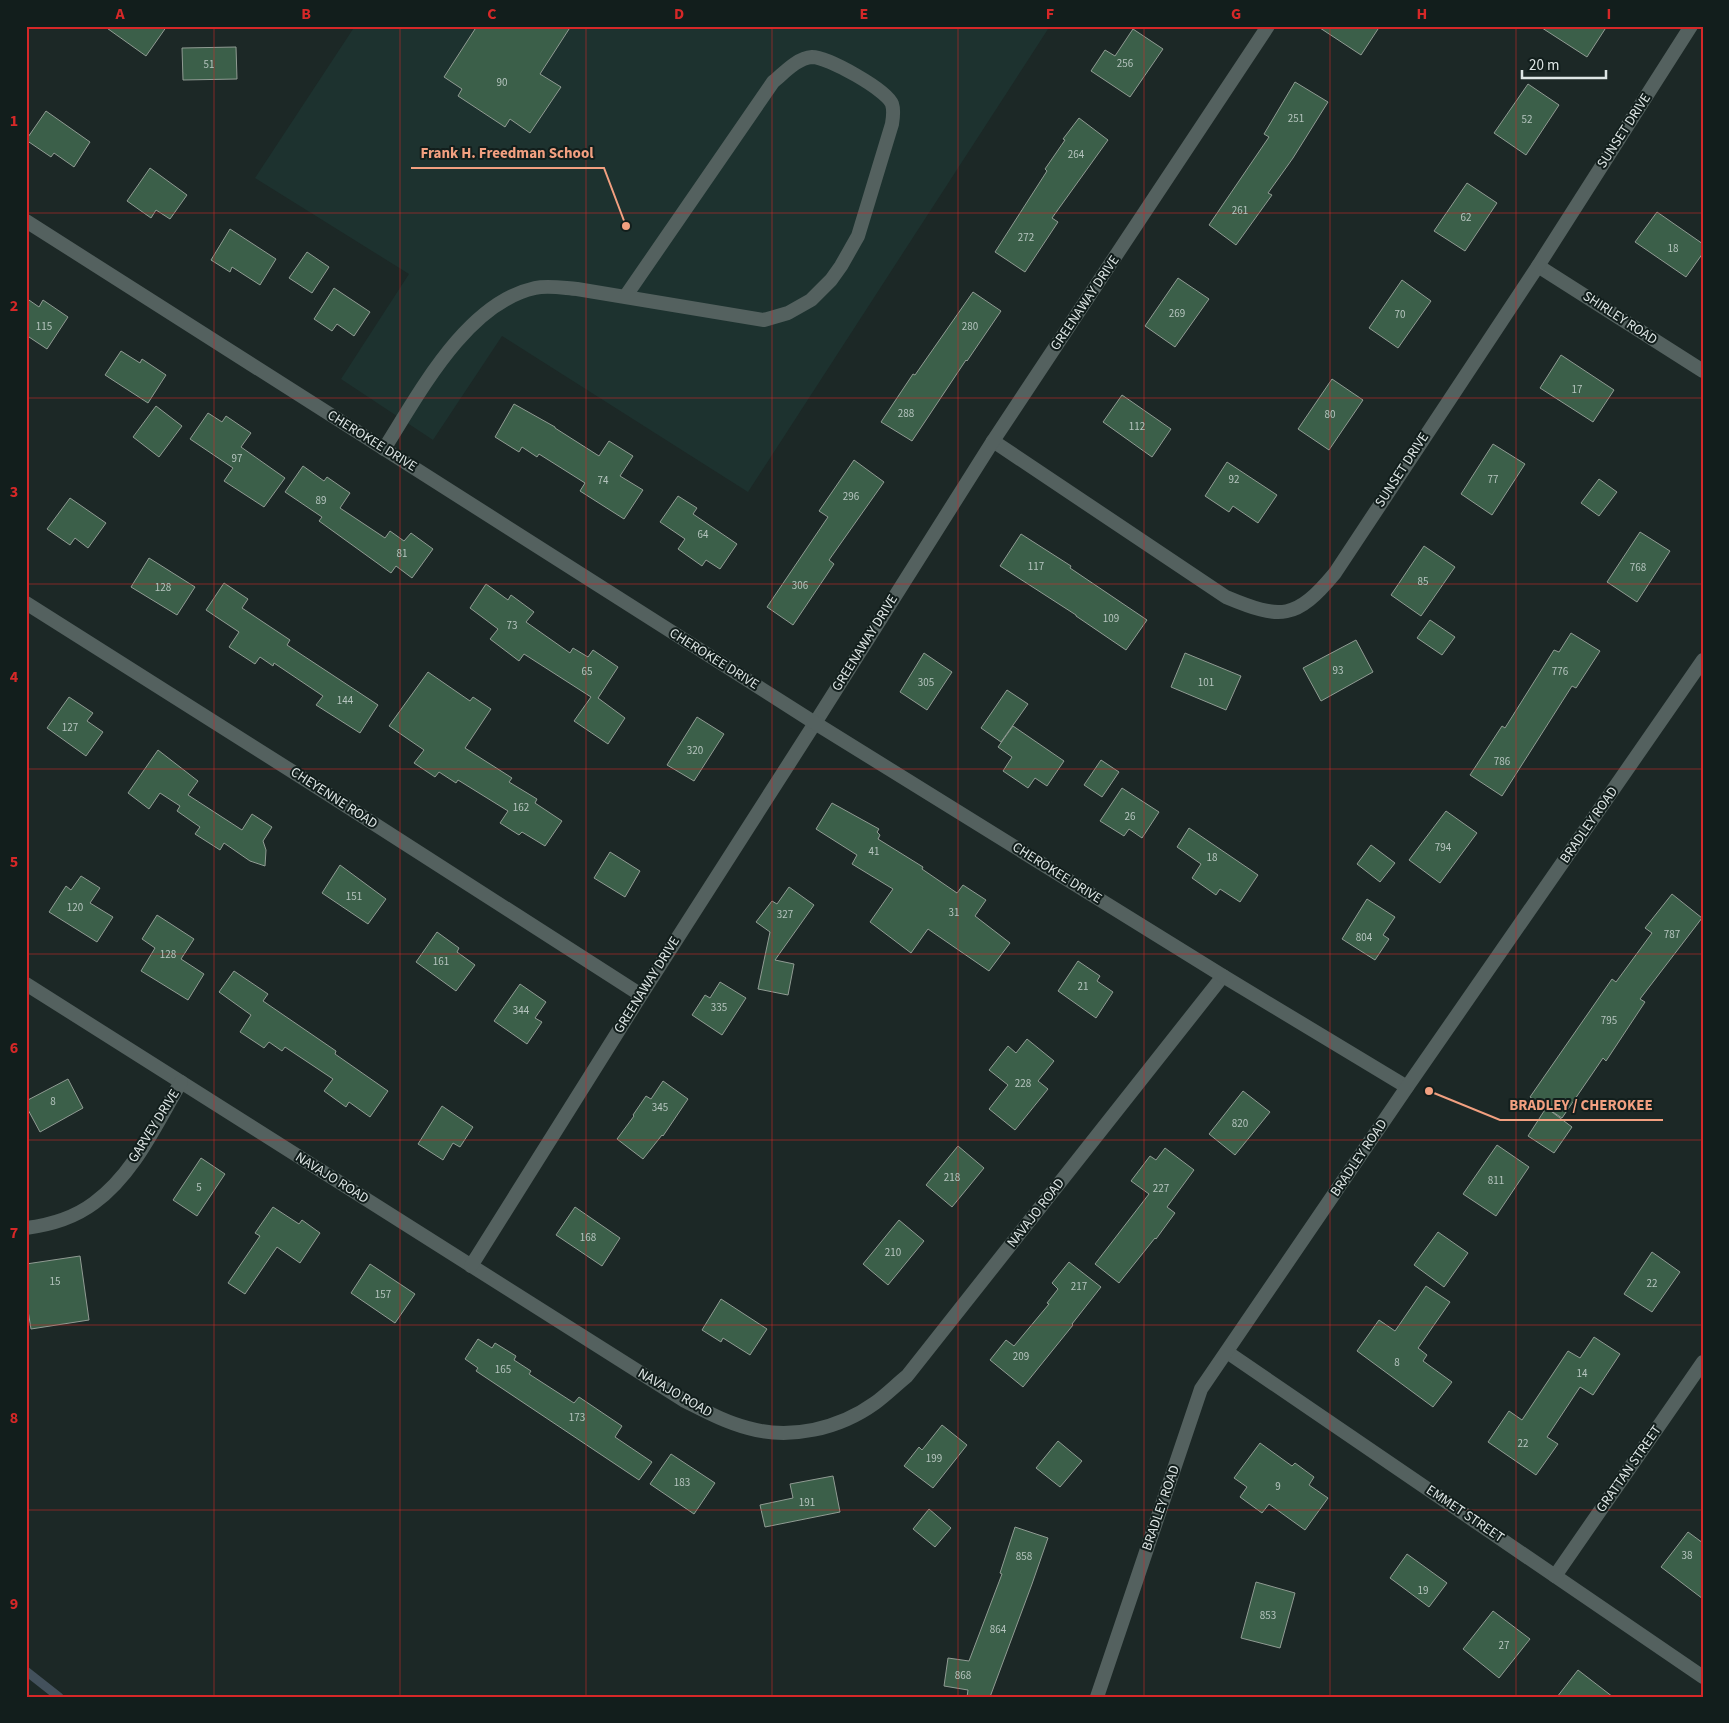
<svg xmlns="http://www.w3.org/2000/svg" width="1729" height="1723" font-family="'Source Sans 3',sans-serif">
<rect width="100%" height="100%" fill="#1c2826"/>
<polygon fill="#1d322f" points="355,26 1050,26 748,492 502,336 433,440 341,379 409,274 255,178"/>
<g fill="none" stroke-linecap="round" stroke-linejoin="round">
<polyline stroke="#43515c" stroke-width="9" points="26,1671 59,1697"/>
</g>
<g fill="#3b5f49" stroke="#909b93">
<polygon points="104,26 167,26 146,56"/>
<polygon points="477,26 571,26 540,74 561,87 530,133 510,119 505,127 458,96 462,89 444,77"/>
<polygon points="1317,26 1380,26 1361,55"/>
<polygon points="1539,26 1607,26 1587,57"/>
<polygon points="1133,29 1163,49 1130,97 1091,71 1105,50 1115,56"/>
<polygon points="236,47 237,79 183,80 182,48"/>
<polygon points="1295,82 1328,102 1293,158 1268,193 1272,195 1236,245 1209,225 1269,137 1264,134"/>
<polygon points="1528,84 1559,105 1526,155 1494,133"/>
<polygon points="46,111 90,142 74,167 54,153 51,157 26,140"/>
<polygon points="1079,118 1108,140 1052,218 1058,222 1025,272 995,252 1047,171 1045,169 1065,140 1063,139"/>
<polygon points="150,168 187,195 170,219 156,210 151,218 127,201"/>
<polygon points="1467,183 1497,203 1465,251 1434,231"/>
<polygon points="1657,212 1703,244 1703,253 1686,277 1635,242"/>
<polygon points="230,229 276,259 260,285 232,267 230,272 211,260"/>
<polygon points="307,252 329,267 312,293 289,278"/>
<polygon points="1178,278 1209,299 1175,347 1145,326"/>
<polygon points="1402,280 1431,301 1398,348 1369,328"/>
<polygon points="334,288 370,312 354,336 337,324 332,331 314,319"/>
<polygon points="973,292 1001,311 967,361 966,360 912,441 881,422 913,374 915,375"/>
<polygon points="26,298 39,307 43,300 68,317 47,349 26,335"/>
<polygon points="121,351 140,363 142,359 166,375 148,403 105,375"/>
<polygon points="1561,355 1614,390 1593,422 1540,388"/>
<polygon points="1332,379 1363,400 1329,450 1298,429"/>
<polygon points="1122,395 1171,429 1152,457 1103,422"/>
<polygon points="514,404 555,427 555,428 599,456 609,441 633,456 620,476 643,490 624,519 580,491 585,483 539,454 537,457 522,447 519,452 495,437"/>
<polygon points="156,406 182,426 159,457 133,437"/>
<polygon points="208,413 222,422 226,416 251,433 241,447 285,478 264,507 224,481 233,468 190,439"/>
<polygon points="1493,444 1525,464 1492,515 1461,494"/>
<polygon points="854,460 884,482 829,560 834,564 793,625 767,607 828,517 819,511"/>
<polygon points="1227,462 1277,495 1258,523 1233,506 1229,512 1205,496"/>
<polygon points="303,466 324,481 327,477 350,493 340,508 385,538 390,531 404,541 411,533 433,549 412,578 396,566 391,573 319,521 322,517 285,492"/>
<polygon points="1599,479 1617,492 1599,516 1581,503"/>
<polygon points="678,496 697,508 693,514 737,544 720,569 706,560 702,566 678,549 685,539 660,522"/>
<polygon points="70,498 106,523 88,548 75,538 70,545 47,529"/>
<polygon points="1640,532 1670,551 1637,602 1607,582"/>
<polygon points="1021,534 1071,566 1070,568 1147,620 1126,650 1076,616 1076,615 1000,566"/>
<polygon points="1424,546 1455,567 1421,616 1391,595"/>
<polygon points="149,558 195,587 177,615 131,587"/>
<polygon points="224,583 248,599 242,608 290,640 287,645 378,705 360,733 316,705 323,696 274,663 273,666 260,657 255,664 229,647 239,632 206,610"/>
<polygon points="486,584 508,600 511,595 534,612 526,622 570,653 573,648 588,657 593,650 618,667 598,698 625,718 608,744 574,721 591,697 524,654 519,661 490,639 498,629 470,608"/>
<polygon points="1430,620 1455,637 1442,655 1417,638"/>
<polygon points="1571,633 1600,651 1576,688 1572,686 1502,796 1470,775 1502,726 1505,728 1554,650 1559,652"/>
<polygon points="1356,640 1373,672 1321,701 1303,668"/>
<polygon points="924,653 952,672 927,710 900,692"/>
<polygon points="1185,653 1241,676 1226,710 1171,687"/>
<polygon points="428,672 470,701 473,697 491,709 465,748 512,778 509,782 537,799 535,803 562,821 545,846 522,832 519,835 500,823 508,811 458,780 456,783 439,772 435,777 414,763 424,750 389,726"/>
<polygon points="1007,690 1028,704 1001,742 981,728"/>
<polygon points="69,697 93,713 87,721 103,732 86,756 47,728"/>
<polygon points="697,717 724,734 694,781 667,765"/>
<polygon points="1013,726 1064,761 1047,786 1035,778 1028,788 1003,771 1012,757 998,747"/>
<polygon points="158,750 198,781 188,795 242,830 252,814 272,827 263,841 266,850 265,866 250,861 224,843 220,850 195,834 200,827 177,811 180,806 160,793 149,809 128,793"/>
<polygon points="1101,760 1119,772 1102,797 1084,785"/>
<polygon points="1122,788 1159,812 1142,838 1129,829 1124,836 1100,821"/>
<polygon points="832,803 879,829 877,832 880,835 878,839 923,867 922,869 957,893 963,885 986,900 975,916 1010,943 989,971 928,929 911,953 870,922 893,889 852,864 857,855 816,829"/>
<polygon points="1446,811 1477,833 1440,883 1409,860"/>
<polygon points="1189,828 1258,875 1240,902 1220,889 1216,895 1192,878 1201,864 1177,847"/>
<polygon points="1371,845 1395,863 1380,882 1357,864"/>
<polygon points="610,852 640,871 625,897 594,878"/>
<polygon points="340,865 386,899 368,924 322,893"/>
<polygon points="81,876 100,888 90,903 113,917 97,942 49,912 66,886 71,890"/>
<polygon points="789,887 814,905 775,960 794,964 788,995 758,989 770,932 756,922 772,901 777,904"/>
<polygon points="1672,894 1702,918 1640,999 1645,1002 1606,1061 1603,1058 1562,1118 1548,1109 1572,1127 1554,1153 1528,1136 1546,1108 1530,1097 1612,979 1616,982 1652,933 1645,928"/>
<polygon points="1367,899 1395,917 1383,935 1389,939 1375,960 1342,939"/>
<polygon points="157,915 194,939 181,959 204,974 188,1000 141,971 155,948 142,939"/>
<polygon points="437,932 459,948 457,952 475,965 456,991 416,962"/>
<polygon points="1078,961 1100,976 1097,981 1113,992 1096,1018 1058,991"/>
<polygon points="234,971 268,994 263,1001 336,1051 335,1054 388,1091 370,1117 349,1102 346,1107 324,1091 333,1079 285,1047 282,1051 269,1042 264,1048 240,1032 251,1015 219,992"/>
<polygon points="720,982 746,998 722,1035 692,1015 705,995 710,998"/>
<polygon points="520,984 546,1002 535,1018 542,1022 527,1044 494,1021"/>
<polygon points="1027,1039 1054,1061 1038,1081 1048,1089 1015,1130 989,1109 1008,1085 989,1070 1008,1046 1016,1053"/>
<polygon points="68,1079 83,1108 40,1132 26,1106 26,1101"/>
<polygon points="663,1081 688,1099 663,1136 662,1135 643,1159 617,1139 634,1116 633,1115 646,1096 651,1099"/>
<polygon points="1243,1091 1270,1112 1235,1155 1209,1134"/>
<polygon points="442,1106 473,1127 460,1147 453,1143 443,1160 418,1144"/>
<polygon points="1497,1145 1529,1167 1496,1216 1463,1194"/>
<polygon points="958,1146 984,1168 952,1207 926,1185"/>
<polygon points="1165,1148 1194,1170 1167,1207 1175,1213 1156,1239 1155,1238 1119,1283 1095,1264 1149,1194 1131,1181 1150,1156 1156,1160"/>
<polygon points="201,1158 225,1174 197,1216 173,1200"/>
<polygon points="273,1207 299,1224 302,1220 320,1233 300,1263 277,1247 245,1294 228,1283 260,1236 255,1233"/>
<polygon points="575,1207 620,1238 602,1266 556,1235"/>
<polygon points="899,1220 924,1241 888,1285 863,1264"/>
<polygon points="1438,1232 1468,1253 1444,1287 1414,1265"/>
<polygon points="1652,1252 1680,1272 1652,1312 1624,1294"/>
<polygon points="80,1256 89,1320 31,1329 26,1298 26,1264"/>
<polygon points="1069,1262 1101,1287 1072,1324 1073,1325 1023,1387 990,1360 1006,1340 1014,1346 1049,1304 1047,1303 1058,1289 1052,1283"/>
<polygon points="370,1264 415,1294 395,1323 351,1293"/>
<polygon points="1426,1286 1450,1302 1418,1348 1427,1355 1423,1361 1452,1382 1433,1407 1357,1351 1379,1320 1395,1331"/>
<polygon points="721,1299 767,1329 750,1355 723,1338 721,1342 702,1330"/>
<polygon points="1594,1337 1620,1354 1593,1395 1580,1387 1547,1437 1558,1444 1536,1475 1488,1442 1509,1411 1522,1420 1568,1351 1580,1358"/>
<polygon points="478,1339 492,1348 495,1343 516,1356 514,1360 531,1371 529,1374 574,1403 579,1397 622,1426 615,1437 652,1462 639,1480 476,1371 478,1368 465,1359"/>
<polygon points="942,1425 967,1445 933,1488 904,1466 919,1447 922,1450"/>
<polygon points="1058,1441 1082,1461 1060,1487 1036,1468"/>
<polygon points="1260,1443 1292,1466 1295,1463 1314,1477 1309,1485 1328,1498 1305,1530 1269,1504 1262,1513 1240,1497 1247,1487 1234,1478"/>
<polygon points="671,1454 715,1483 694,1514 650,1484"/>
<polygon points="833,1476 840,1512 765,1527 760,1505 793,1498 790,1484"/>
<polygon points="929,1509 951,1528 935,1547 913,1529"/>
<polygon points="1015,1527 1048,1538 1032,1584 990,1697 967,1697 968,1690 944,1686 948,1658 969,1661 1002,1574 1000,1573"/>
<polygon points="1688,1532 1703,1543 1703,1599 1661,1567"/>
<polygon points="1407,1554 1447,1583 1429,1607 1390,1578"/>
<polygon points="1256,1582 1295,1593 1280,1648 1241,1638"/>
<polygon points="1493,1611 1530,1639 1499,1678 1463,1649"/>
<polygon points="1578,1670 1613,1697 1557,1697"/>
</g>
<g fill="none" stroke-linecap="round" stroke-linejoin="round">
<path stroke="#54615f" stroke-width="14" d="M384,449c35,-55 82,-146 151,-161 13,-3 28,0 42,1l187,31 24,-7 23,-13 20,-20 10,-14 17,-30 34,-112c1,-6 2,-14 0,-20 -5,-14 -64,-47 -80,-47 -15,1 -28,16 -39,25l-148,215"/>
<g stroke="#54615f" stroke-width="14">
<polyline points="1538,266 1703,371"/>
<path d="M993,441l233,156c55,23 70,23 109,-24l203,-307 153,-240"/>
<polyline points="26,603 309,782 641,995"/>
<path d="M26,984l659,417c20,10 40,21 63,27 42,12 91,1 127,-25 11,-8 21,-18 32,-27l316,-400"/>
<path d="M26,1228c24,-3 48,-10 68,-25 40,-29 62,-79 87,-121"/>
<polyline points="471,1266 641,995 815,723 993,441 1268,26"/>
<polyline points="1227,1352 1703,1677"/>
<polyline points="1555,1576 1703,1362"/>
</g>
<polyline stroke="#54615f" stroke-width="14" points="26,221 815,723 1223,976 1407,1087"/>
<polyline stroke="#54615f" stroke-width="14" points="1097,1697 1201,1389 1407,1087 1703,660"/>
</g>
<path fill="none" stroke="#d62828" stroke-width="1" stroke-opacity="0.55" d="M214,26v1671M400,26v1671M586,26v1671M772,26v1671M958,26v1671M1144,26v1671M1330,26v1671M1516,26v1671M26,213h1677M26,398h1677M26,584h1677M26,769h1677M26,954h1677M26,1140h1677M26,1325h1677M26,1510h1677"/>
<g text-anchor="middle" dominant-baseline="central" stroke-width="4" stroke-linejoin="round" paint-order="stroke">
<g font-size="11" fill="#b5c4be">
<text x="1125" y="63">256</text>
<text x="209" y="64">51</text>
<text x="502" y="82">90</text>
<text x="1296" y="118">251</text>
<text x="1527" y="119">52</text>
<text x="1076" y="154">264</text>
<text x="1240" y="210">261</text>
<text x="1466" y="217">62</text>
<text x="1026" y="237">272</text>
<text x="1673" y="248">18</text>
<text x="1177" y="313">269</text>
<text x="1400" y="314">70</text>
<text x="44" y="326">115</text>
<text x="970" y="326">280</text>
<text x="1577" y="389">17</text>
<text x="906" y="413">288</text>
<text x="1330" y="414">80</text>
<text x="1137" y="426">112</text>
<text x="237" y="458">97</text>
<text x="1234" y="479">92</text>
<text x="1493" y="479">77</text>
<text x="603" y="480">74</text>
<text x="851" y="496">296</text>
<text x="321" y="500">89</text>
<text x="703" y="534">64</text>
<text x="402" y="553">81</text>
<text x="1036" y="566">117</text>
<text x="1638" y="567">768</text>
<text x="1423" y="581">85</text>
<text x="800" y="585">306</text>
<text x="163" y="587">128</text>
<text x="1111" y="618">109</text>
<text x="512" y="625">73</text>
<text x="1338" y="670">93</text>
<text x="587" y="671">65</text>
<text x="1560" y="671">776</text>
<text x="926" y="682">305</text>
<text x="1206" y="682">101</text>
<text x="345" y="700">144</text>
<text x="70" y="727">127</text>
<text x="695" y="750">320</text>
<text x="1502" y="761">786</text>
<text x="521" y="807">162</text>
<text x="1130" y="816">26</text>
<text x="1443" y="847">794</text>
<text x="874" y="851">41</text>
<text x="1212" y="857">18</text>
<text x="354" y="896">151</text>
<text x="75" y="907">120</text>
<text x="954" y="912">31</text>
<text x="785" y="914">327</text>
<text x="1672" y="934">787</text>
<text x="1364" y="937">804</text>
<text x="168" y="954">128</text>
<text x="441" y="961">161</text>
<text x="1083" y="986">21</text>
<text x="719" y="1007">335</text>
<text x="521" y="1010">344</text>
<text x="1609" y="1020">795</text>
<text x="1023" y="1083">228</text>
<text x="53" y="1101">8</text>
<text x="660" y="1107">345</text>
<text x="1240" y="1123">820</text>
<text x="952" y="1177">218</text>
<text x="1496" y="1180">811</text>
<text x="199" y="1187">5</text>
<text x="1161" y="1188">227</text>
<text x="588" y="1237">168</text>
<text x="893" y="1252">210</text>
<text x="55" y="1281">15</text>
<text x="1652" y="1283">22</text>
<text x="1079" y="1286">217</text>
<text x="383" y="1294">157</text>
<text x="1021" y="1356">209</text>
<text x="1397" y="1362">8</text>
<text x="503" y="1369">165</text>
<text x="1582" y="1373">14</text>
<text x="577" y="1417">173</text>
<text x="1523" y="1443">22</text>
<text x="934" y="1458">199</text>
<text x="682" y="1482">183</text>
<text x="1278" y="1486">9</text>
<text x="807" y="1502">191</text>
<text x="1687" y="1555">38</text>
<text x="1024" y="1556">858</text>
<text x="1423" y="1590">19</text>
<text x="1268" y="1615">853</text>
<text x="998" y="1629">864</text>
<text x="1504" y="1645">27</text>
<text x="963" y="1675">868</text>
</g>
<g font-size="14" fill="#dee6e5" stroke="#121e1c">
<text transform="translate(1624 131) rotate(-57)">SUNSET DRIVE</text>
<text transform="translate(1085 303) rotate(-56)">GREENAWAY DRIVE</text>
<text transform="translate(1620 318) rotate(33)">SHIRLEY ROAD</text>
<text transform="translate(372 441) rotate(32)">CHEROKEE DRIVE</text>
<text transform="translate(1402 470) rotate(-57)">SUNSET DRIVE</text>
<text transform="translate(865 643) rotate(-58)">GREENAWAY DRIVE</text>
<text transform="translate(714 659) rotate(32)">CHEROKEE DRIVE</text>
<text transform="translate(334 798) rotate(33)">CHEYENNE ROAD</text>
<text transform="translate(1589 825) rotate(-55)">BRADLEY ROAD</text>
<text transform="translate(1057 873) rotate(32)">CHEROKEE DRIVE</text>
<text transform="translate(647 985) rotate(-58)">GREENAWAY DRIVE</text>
<text transform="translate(154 1126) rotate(-58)">GARVEY DRIVE</text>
<text transform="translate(1359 1158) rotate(-56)">BRADLEY ROAD</text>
<text transform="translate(332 1178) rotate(32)">NAVAJO ROAD</text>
<text transform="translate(1036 1213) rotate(-52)">NAVAJO ROAD</text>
<text transform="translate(675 1393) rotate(30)">NAVAJO ROAD</text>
<text transform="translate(1629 1469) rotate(-55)">GRATTAN STREET</text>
<text transform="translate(1161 1508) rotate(-71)">BRADLEY ROAD</text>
<text transform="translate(1465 1514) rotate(34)">EMMET STREET</text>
</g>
</g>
<path fill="none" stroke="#f2a080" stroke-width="2" d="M626 226L604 168H411M1429 1091L1500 1120H1663"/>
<g fill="#f2a080" stroke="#121e1c" stroke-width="2">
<circle cx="626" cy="226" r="5"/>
<circle cx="1429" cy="1091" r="5"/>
</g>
<g font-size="15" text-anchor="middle" font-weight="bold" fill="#f2a080" stroke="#121e1c" stroke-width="4" stroke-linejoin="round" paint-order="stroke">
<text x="507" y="158">Frank H. Freedman School</text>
<text x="1581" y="1110">BRADLEY / CHEROKEE</text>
</g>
<rect width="1729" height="1723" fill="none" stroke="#121e1c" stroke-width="55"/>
<path d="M1522 70v8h84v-8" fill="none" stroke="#dee6e5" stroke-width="2.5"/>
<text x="1529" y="70" font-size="15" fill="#dee6e5" stroke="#121e1c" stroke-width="4" paint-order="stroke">20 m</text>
<rect x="28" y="28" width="1674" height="1668" fill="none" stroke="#d62828" stroke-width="2"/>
<g font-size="16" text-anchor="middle" font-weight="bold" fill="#d62828">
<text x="120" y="19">A</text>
<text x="306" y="19">B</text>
<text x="492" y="19">C</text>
<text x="679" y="19">D</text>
<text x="864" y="19">E</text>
<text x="1050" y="19">F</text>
<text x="1236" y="19">G</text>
<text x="1422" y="19">H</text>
<text x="1609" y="19">I</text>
<text x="14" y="126">1</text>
<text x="14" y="311">2</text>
<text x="14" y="497">3</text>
<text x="14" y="682">4</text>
<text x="14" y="867">5</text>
<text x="14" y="1053">6</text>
<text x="14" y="1238">7</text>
<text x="14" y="1423">8</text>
<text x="14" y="1609">9</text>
</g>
</svg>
